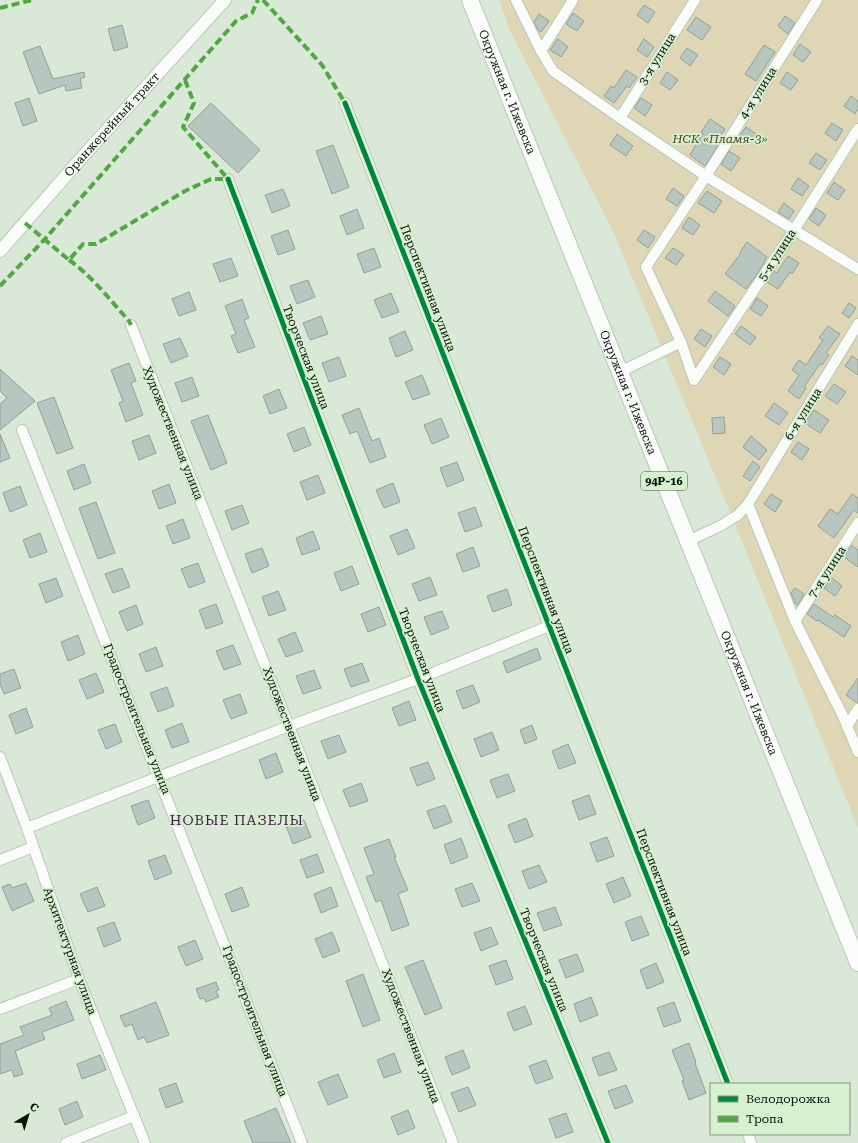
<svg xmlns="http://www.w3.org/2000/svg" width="858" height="1143" font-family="'Roboto Serif',serif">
<rect width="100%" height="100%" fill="#dae9d7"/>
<polygon fill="#ded6b4" points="499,0 858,0 858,828 728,507 613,231 510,31"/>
<g fill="#b7c7bf" stroke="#91a099">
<polygon points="644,5 655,12 648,23 637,15"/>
<polygon points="573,13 584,21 577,31 566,24"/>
<polygon points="539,14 549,21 541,32 538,30 534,22"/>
<polygon points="785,16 795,23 788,34 778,26"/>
<polygon points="696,17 711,27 702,40 687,30"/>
<polygon points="122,25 128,47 114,51 108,29"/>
<polygon points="558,39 568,47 561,57 550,50"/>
<polygon points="644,39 654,47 647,57 637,50"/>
<polygon points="800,44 811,52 803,62 793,55"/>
<polygon points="764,45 775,52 756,81 745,74"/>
<polygon points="40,46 53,79 84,72 85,77 80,79 82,88 66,91 65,85 39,94 23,52"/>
<polygon points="687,48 698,55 690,66 680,58"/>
<polygon points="626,70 637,77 629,88 627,86 614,103 604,96 611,86 614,88"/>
<polygon points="667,72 678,80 670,90 660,83"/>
<polygon points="787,72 798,80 791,90 780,83"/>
<polygon points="851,96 858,101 858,109 855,114 844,106"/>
<polygon points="29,98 37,121 23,126 15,103"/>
<polygon points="641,98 652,105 645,116 634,108"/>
<polygon points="211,103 260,150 238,173 188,126"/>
<polygon points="710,119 725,129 716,142 719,144 705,166 690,155 703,133 701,132"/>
<polygon points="832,123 843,130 836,141 825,133"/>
<polygon points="746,127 756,134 749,145 739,137"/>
<polygon points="617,134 633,146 626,156 610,145"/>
<polygon points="333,145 349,187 332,194 316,151"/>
<polygon points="729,151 740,158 731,171 721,164"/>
<polygon points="816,153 827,160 820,170 809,163"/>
<polygon points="798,178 809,186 802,196 791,189"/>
<polygon points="834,182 845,190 838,200 827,193"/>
<polygon points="673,188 684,196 677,206 666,199"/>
<polygon points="283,189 290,206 272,213 265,195"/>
<polygon points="707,191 722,201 714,213 698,203"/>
<polygon points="784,203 794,211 789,219 778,212"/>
<polygon points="816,208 826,215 819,226 809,219"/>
<polygon points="357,209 364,228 347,235 340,216"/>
<polygon points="689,217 700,225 693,235 682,228"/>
<polygon points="288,230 295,249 278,255 271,236"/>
<polygon points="644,230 655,237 648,248 637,240"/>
<polygon points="747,242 767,257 757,274 746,289 725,274 741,253 740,252"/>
<polygon points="374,248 381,267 364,273 357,254"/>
<polygon points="673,248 684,255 676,265 665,258"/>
<polygon points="788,256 799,263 792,274 790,272 778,289 767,282 774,271 777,273"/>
<polygon points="231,258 238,276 220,282 213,264"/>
<polygon points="308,280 315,297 297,304 290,286"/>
<polygon points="715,291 735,306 728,316 708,301"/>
<polygon points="189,292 196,310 179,316 172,299"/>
<polygon points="391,293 399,312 382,318 374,300"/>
<polygon points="757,298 768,306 761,316 750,309"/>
<polygon points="242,299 249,318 244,320 255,347 238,353 231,336 236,334 225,306"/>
<polygon points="849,303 856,308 849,318 842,313"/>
<polygon points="321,316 328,334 310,340 303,323"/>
<polygon points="741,326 756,337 750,345 735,334"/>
<polygon points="828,326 840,334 826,353 829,355 822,365 820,364 804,387 806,388 799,399 788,391 799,375 792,370 799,360 806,365 823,340 819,338"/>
<polygon points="701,329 712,336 705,347 694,339"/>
<polygon points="405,331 413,350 396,357 389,338"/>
<polygon points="180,338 188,356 171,363 163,344"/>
<polygon points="852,356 858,360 858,375 845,366"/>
<polygon points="339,357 346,376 329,382 322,363"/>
<polygon points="720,357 731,364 724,375 713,367"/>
<polygon points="129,363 136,381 131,383 143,415 126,422 119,403 123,401 111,370"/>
<polygon points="0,369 35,401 0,430 0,404 7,398 0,391"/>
<polygon points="422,375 430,394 413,400 405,382"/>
<polygon points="192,377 199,396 182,402 175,383"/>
<polygon points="834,384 846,392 837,404 825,396"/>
<polygon points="279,389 287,408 270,414 263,396"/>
<polygon points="54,397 73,448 57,454 37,403"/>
<polygon points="774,403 788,413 779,425 765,416"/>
<polygon points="359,408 372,441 379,438 386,457 370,463 357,431 350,434 342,415"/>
<polygon points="814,410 829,420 820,433 805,423"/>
<polygon points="208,415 227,463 211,470 191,421"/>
<polygon points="724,417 725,433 713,434 712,418"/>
<polygon points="441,418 449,437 432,444 424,425"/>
<polygon points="304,427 311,445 294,452 287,434"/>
<polygon points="0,434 10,458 0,462"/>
<polygon points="149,435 156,453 139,460 132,441"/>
<polygon points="751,436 767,450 759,460 743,447"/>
<polygon points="798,442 809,449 802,460 791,452"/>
<polygon points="753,461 760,467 750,481 743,476"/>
<polygon points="457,462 464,480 447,487 440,468"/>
<polygon points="84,464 91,483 74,490 67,471"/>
<polygon points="318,475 325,493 307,500 300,482"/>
<polygon points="393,483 400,502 384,508 376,490"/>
<polygon points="169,484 176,503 159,509 152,491"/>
<polygon points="20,486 27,505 10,512 3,493"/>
<polygon points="771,494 782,501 775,512 764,504"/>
<polygon points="852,494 858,498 858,513 854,510 834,538 818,526 830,509 838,514"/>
<polygon points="96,502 115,553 98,559 79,508"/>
<polygon points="242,505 249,523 232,530 225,511"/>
<polygon points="475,507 482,526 465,532 458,513"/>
<polygon points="183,519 190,538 173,544 166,526"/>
<polygon points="407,529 415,548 398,555 390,536"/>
<polygon points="313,531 320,549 302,555 296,538"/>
<polygon points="40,533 47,552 30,558 23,540"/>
<polygon points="851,545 858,550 858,567 844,557"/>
<polygon points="473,547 480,566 463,572 456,554"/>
<polygon points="262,548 269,566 252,573 245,554"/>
<polygon points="198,563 205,582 189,588 181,569"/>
<polygon points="352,566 359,584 341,591 334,573"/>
<polygon points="122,568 130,587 113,593 105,574"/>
<polygon points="430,577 437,595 419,601 412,584"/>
<polygon points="56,578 63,596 46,603 39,584"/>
<polygon points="832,578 842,586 835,596 824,588"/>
<polygon points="795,588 804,594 798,605 795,603 791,593"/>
<polygon points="507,589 512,605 493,612 487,596"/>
<polygon points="278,591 286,610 269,616 262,597"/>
<polygon points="216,604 223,623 206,629 199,610"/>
<polygon points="814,604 833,617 835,615 851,626 844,637 818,620 817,621 807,614"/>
<polygon points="136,605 143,624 127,631 119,612"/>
<polygon points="379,607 386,625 368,632 361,614"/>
<polygon points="442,611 449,628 431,635 424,617"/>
<polygon points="295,632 303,651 286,657 278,639"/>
<polygon points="78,635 85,654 68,661 61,642"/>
<polygon points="233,645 241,664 224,670 216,651"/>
<polygon points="156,647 163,666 146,672 139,654"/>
<polygon points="537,648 541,659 507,673 503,662"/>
<polygon points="362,663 369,681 351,687 344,669"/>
<polygon points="14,669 21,688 4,694 0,684 0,674"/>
<polygon points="314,670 321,688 303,694 296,676"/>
<polygon points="96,673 104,692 87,699 79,680"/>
<polygon points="858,678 858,703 857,703 846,695"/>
<polygon points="473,685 480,702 463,709 456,691"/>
<polygon points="167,687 174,706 158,712 150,693"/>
<polygon points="240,694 247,713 231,719 223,700"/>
<polygon points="409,701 416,720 399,726 392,708"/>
<polygon points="26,708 33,727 16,734 9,715"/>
<polygon points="182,723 189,742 172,748 165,730"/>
<polygon points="115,724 122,742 106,749 98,730"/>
<polygon points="532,725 537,739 525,744 520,730"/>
<polygon points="492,732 499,750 481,757 474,739"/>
<polygon points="339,735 346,752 328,759 321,741"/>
<polygon points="568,744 576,763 559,769 552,751"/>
<polygon points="276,753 283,772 266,779 259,760"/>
<polygon points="428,762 435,779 417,786 410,768"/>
<polygon points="508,774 515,791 497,798 490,780"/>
<polygon points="361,783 368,801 350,807 343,790"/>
<polygon points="589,795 596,814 579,820 572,801"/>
<polygon points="148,800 155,818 138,825 131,806"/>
<polygon points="445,805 452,822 434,829 427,811"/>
<polygon points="526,818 533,836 515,843 508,825"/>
<polygon points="304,820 311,837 293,844 286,826"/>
<polygon points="607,837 614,856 597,862 590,843"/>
<polygon points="461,838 468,857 451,864 444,845"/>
<polygon points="389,839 396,857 394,857 408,890 398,894 409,925 392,931 381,900 376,902 366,877 374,874 364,848"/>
<polygon points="317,854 324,872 307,878 300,860"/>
<polygon points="165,855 172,873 155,880 148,861"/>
<polygon points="539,865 547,882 529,889 522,871"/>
<polygon points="623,877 631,896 614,903 606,884"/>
<polygon points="26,883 34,901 12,911 2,887 10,884 12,888"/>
<polygon points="472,883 480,901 462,907 455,889"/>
<polygon points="97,887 105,906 88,912 80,894"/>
<polygon points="242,887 249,906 232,912 225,894"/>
<polygon points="331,887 338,906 321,913 314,894"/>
<polygon points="555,907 562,925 544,931 537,913"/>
<polygon points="641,916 649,935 632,941 625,922"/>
<polygon points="114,922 121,940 104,947 97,928"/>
<polygon points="491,927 498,944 481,951 474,933"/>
<polygon points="332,932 340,951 323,958 315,939"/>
<polygon points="195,940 203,959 186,966 178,947"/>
<polygon points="577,954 584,971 566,978 559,960"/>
<polygon points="423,960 442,1008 425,1015 405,967"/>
<polygon points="506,960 513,979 496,985 489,966"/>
<polygon points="656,963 664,982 647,989 640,970"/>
<polygon points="363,974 380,1020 363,1027 346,981"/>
<polygon points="216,982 219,990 216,991 219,997 206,1002 204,998 200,999 196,989"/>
<polygon points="591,997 598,1015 580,1022 574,1004"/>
<polygon points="66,1001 74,1020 42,1032 45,1039 15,1051 23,1074 14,1077 12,1070 0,1074 0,1044 24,1035 20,1027 52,1015 49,1008"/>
<polygon points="156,1002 169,1035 147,1043 144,1037 138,1040 132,1024 125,1027 120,1016"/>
<polygon points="674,1002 681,1021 664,1027 657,1008"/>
<polygon points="525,1006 532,1024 514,1031 507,1013"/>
<polygon points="689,1043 696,1062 695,1063 706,1093 689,1100 682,1081 684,1080 672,1050"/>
<polygon points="463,1050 470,1068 452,1075 445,1057"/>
<polygon points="609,1052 617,1070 599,1076 592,1058"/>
<polygon points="394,1053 401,1072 384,1078 377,1060"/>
<polygon points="100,1055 106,1070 82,1079 77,1064"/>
<polygon points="546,1060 553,1078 536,1084 529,1066"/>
<polygon points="338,1074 348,1097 328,1105 318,1082"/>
<polygon points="176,1083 183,1102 166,1108 159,1089"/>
<polygon points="626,1085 633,1102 615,1109 608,1091"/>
<polygon points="468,1087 476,1105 459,1112 451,1093"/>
<polygon points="77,1101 83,1117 65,1125 59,1109"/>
<polygon points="276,1108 291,1143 253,1143 244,1121"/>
<polygon points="408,1110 415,1128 398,1135 391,1117"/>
<polygon points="566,1113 573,1132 556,1138 549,1119"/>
</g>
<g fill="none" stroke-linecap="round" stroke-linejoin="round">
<g stroke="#bac6b8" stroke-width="12">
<g id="minor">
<polyline points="516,0 541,51 553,71 620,118 706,176 858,269"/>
<polyline points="541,51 573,0"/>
<polyline points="345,103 728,1084"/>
<polyline points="620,118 695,0"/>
<polyline points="228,179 418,679 608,1143"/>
<polyline points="131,325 453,1143"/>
<polyline points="681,342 646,267 706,176 817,0"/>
<polyline points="620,372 681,342 694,380"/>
<polyline points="694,380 794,230 858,129"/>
<polyline points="22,430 302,1143"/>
<polyline points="748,504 795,621 843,716 858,752"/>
<polyline points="688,541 720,526 738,515 748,504 858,324"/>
<polyline points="795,621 858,523"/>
<polyline points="847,726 858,709"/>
<polyline points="0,757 27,828 79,979 145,1143"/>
<polyline points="27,828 289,726 418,679 549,626"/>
<polyline points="0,860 33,847"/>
<polyline points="0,1009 79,979"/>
<polyline points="748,1134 751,1143"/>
<polyline points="66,1143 134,1116"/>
</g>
</g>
<g stroke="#bac6b8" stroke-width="14">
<g id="tertiary">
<path id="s1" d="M0,251l84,-96 141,-155"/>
</g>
</g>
<g stroke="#bac6b8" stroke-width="18">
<g id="primary">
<path id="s2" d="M470,0l388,963"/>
</g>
</g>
<use href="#minor" stroke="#f9fcf9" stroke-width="10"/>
<use href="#tertiary" stroke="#f9fcf9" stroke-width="12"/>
<use href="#primary" stroke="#f9fcf9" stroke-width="16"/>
<g stroke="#50a841" stroke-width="4" stroke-dasharray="8 4" stroke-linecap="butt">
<polyline points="263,0 322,65 345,103"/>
<polyline points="0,8 32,0"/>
<polyline points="185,80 194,103 183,127 228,179"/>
<polyline points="25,223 69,260 83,244 96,244 185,191 211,179 228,179"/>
<path d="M69,260c23,16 41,40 60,61l2,4"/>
<polyline points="0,286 44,240 236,21 252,13 258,0"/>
</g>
<g stroke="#d6f0d0" stroke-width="8">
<g id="cycleway">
<polyline points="345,103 728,1084"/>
<polyline points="228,179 418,679 608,1143"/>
</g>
</g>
<use href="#cycleway" stroke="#00873e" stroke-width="5"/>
</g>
<g text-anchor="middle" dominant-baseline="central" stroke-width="3.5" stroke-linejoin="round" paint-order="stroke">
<rect fill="#d6f0d0" stroke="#465544" stroke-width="1" x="641" y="472" width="46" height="18" rx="3"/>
<g font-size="11" font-weight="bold" fill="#091208">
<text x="664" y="481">94Р-16</text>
</g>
<g font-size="12" fill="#091208" stroke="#d6f0d0">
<text transform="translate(657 59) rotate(-58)">3-я улица</text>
<text stroke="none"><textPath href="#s2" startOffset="99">Окружная г. Ижевска</textPath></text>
<text transform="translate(758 93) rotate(-58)">4-я улица</text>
<text stroke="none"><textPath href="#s1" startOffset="169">Оранжерейный тракт</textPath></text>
<text transform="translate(777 255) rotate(-57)">5-я улица</text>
<text transform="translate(428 288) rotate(69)">Перспективная улица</text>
<text transform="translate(306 357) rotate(69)">Творческая улица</text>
<text stroke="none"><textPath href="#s2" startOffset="423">Окружная г. Ижевска</textPath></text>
<text transform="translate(803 414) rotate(-58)">6-я улица</text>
<text transform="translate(173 433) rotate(68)">Художественная улица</text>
<text transform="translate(827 572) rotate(-57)">7-я улица</text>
<text transform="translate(546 590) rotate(69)">Перспективная улица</text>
<text transform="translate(422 660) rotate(69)">Творческая улица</text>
<text stroke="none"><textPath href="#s2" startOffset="747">Окружная г. Ижевска</textPath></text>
<text transform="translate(137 719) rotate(68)">Градостроительная улица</text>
<text transform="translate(292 734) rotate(69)">Художественная улица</text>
<text transform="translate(664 892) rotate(69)">Перспективная улица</text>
<text transform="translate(70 951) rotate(70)">Архитектурная улица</text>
<text transform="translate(544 960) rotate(68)">Творческая улица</text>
<text transform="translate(255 1021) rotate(69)">Градостроительная улица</text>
<text transform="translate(411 1036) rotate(69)">Художественная улица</text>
</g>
<g font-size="12" font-style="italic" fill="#4f3d1b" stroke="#d6f0d0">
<text x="720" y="139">НСК «Пламя-3»</text>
</g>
<g font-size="14" letter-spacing="1" fill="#43184c" stroke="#d6f0d0">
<text x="237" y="820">НОВЫЕ ПАЗЕЛЫ</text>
</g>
</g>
<rect x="710" y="1083" width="140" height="52" fill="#d6f0d0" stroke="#849780"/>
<rect x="718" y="1096" width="20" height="6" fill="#00873e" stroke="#849780"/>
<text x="746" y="1103" font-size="12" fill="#091208">Велодорожка</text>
<rect x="718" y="1116" width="20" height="6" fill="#50a841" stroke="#849780"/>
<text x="746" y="1123" font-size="12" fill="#091208">Тропа</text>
<g transform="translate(28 1115) rotate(38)" stroke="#d6f0d0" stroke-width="3" paint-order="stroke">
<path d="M0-3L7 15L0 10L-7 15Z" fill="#091208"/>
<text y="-6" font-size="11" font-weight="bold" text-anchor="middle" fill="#091208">С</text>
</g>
</svg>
